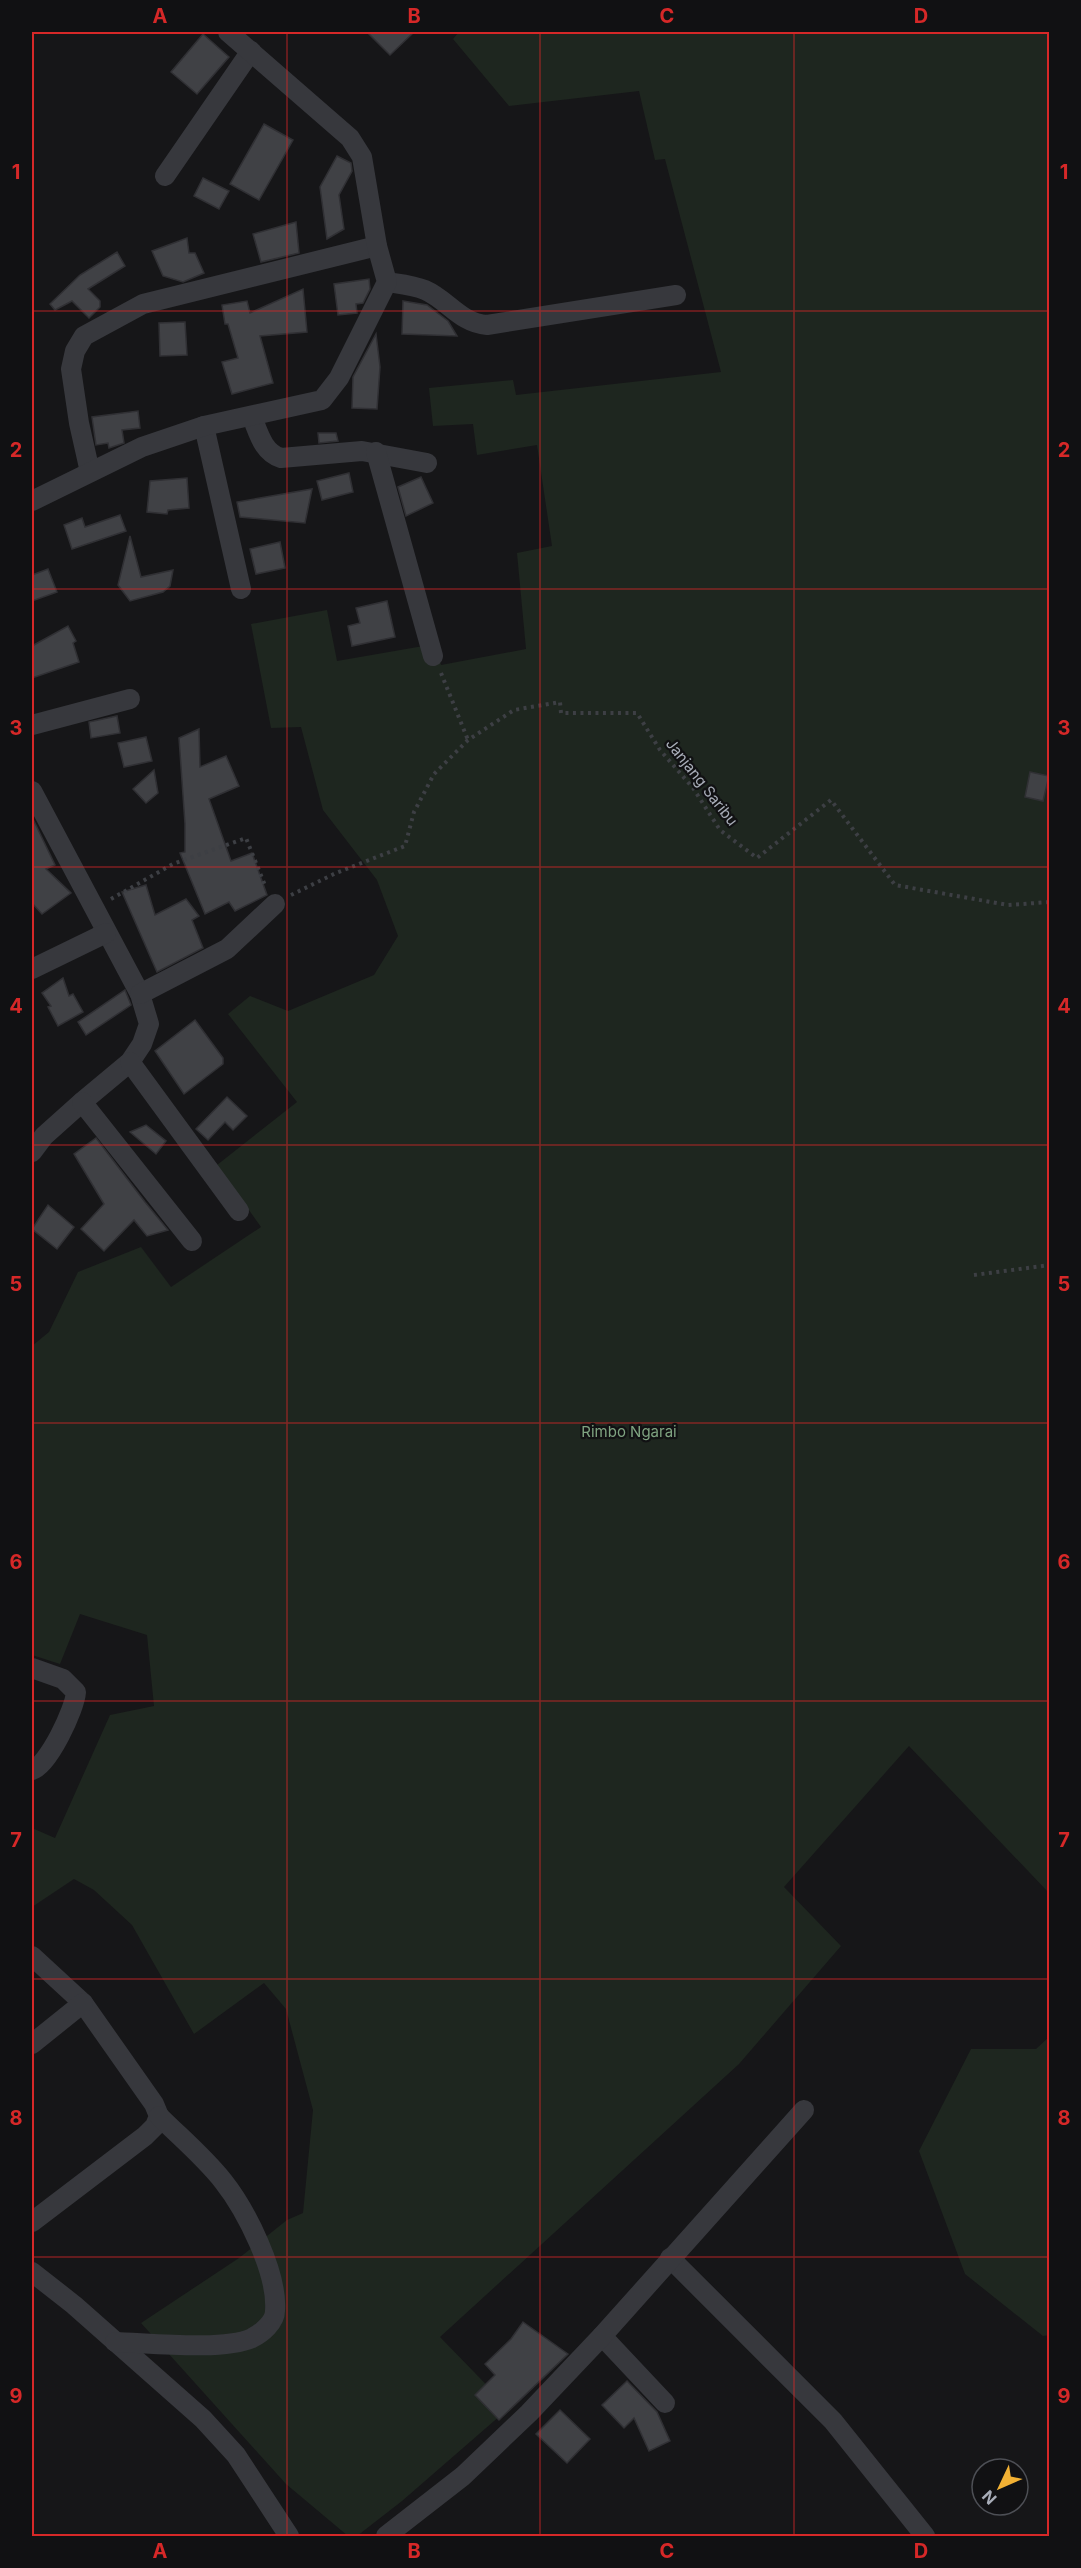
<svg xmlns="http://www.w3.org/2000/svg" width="1081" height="2568" font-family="Inter,sans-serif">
<rect width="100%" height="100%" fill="#161618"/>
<g fill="#1e261f">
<polygon points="459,32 1049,32 1049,1893 909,1746 784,1887 841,1946 739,2064 440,2337 509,2408 402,2501 357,2536 348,2536 286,2484 141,2323 239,2258 287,2220 303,2213 313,2110 286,2009 264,1983 194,2034 132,1925 94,1890 74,1879 32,1907 32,1828 55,1838 110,1715 154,1706 147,1635 80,1614 60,1664 32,1655 32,1346 49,1332 78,1272 141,1247 171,1287 261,1227 217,1165 297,1102 228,1014 250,996 288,1011 374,975 398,936 377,880 323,810 301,727 271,728 251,624 327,610 337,661 435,644 441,665 526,649 517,553 552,546 537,445 477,455 473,424 433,426 429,388 513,380 516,395 721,372 665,159 655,160 639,91 509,106 453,39"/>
<polygon points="1049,2037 1050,2335 1043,2336 965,2274 919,2151 971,2049 1036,2049"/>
</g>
<g fill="#404145" stroke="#303034" stroke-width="1.5">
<polygon points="367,32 414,32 390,55"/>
<polygon points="203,34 229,57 197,94 171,72"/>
<polygon points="264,124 293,140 259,200 230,184"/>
<polygon points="337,156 351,163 352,171 339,195 344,229 327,239 320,187"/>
<polygon points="203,178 229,191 219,209 194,196"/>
<polygon points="296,222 299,253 261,262 253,234"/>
<polygon points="187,238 189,253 195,253 204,273 183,282 163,276 152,251"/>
<polygon points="117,252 125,266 88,289 100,301 100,307 89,318 72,301 55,310 50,304 80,275"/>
<polygon points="369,279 370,289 363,303 356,304 357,313 338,315 334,284"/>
<polygon points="303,289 307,332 260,336 273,383 232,394 222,362 238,358 228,324 225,324 222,305 247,301 250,313"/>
<polygon points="403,301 427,305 448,321 457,336 402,334"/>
<polygon points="185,322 187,355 160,356 159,323"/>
<polygon points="376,334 380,367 377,409 352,408 353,377"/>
<polygon points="138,411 140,428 122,430 124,443 109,448 108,443 96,445 92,417"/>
<polygon points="318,433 336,433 338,441 319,443"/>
<polygon points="349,473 353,492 322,500 317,481"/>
<polygon points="421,477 433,503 406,516 398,487"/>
<polygon points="187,478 189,508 168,510 167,514 147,512 150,481"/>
<polygon points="312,489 305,523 240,517 237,502"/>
<polygon points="120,515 126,531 72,549 64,525 82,518 85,527"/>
<polygon points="130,536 141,577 173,570 170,586 163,592 130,601 118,585"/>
<polygon points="280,542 285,568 256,574 250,549"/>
<polygon points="48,569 57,592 32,601 32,575"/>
<polygon points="387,601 395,637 352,646 348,626 360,623 356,608"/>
<polygon points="68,626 76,641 73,643 79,662 32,678 32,646"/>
<polygon points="117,716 120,733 91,738 89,722"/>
<polygon points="199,729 200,767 226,756 239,786 209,799 231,861 252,853 267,895 235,911 229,902 205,914 180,853 185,852 185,824 179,738"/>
<polygon points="146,737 152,761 124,767 118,743"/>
<polygon points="154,770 158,793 146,803 133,789"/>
<polygon points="1030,772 1049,776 1043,801 1025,797"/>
<polygon points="32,817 55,865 46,869 71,893 42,914 32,903"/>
<polygon points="146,885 155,915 186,899 199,916 192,920 203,948 157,972 122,892"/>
<polygon points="63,978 69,996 73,994 83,1012 58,1026 48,1007 51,1006 42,993"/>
<polygon points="125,990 131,1005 86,1035 78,1022"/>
<polygon points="195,1020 223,1058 223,1064 184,1094 155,1051"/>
<polygon points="227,1097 247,1116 233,1130 225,1122 208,1140 196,1129"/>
<polygon points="146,1125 166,1141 156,1154 130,1132"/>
<polygon points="96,1138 145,1202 168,1230 147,1236 134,1220 104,1251 81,1229 104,1204 74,1154"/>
<polygon points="48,1205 74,1227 57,1249 32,1229"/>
<polygon points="523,2322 568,2354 499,2420 475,2395 495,2375 485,2364 511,2339"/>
<polygon points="627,2381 657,2412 670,2441 649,2451 634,2418 624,2428 602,2405"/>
<polygon points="560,2410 590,2439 567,2463 536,2434"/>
</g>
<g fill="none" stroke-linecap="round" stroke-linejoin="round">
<g stroke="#3d3f44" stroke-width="4" stroke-dasharray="3 4.5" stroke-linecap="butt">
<polyline points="441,673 468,740"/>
<polyline points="291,895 336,873 405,846 414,812 434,774 468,740 514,710 560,702 561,713 637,713 660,750 693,788 720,830 757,858 831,800 895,885 1008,905 1050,902"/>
<polyline points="111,899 173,864 246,838 266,888"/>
<polyline points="974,1275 1050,1265"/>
</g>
<g stroke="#37383d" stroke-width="20">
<polyline points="165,176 251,51"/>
<path d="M387,282c13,2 26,3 38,8 23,10 35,33 62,35l189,-30"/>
<path d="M252,417c7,17 11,35 29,41l81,-7 65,12"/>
<polyline points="204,426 241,589"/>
<polyline points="376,452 433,656"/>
<polyline points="90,472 79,423 71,369 75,351 84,336 143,304 377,246"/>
<polyline points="32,501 142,447 204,426 322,400 339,378 387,282 377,246 362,157 350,138 228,32"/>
<polyline points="32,725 130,699"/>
<polyline points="32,791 140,994 149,1024 142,1044 130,1062 82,1102 44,1136 32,1152"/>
<polyline points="32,969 106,933"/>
<polyline points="140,994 227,949 275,904"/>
<polyline points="130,1062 239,1211"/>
<polyline points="82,1102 192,1241"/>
<path d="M32,1668l31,11 13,13c-1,17 -28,74 -44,78"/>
<polyline points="32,1956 83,2003 154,2104 159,2116 155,2126 145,2136 32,2222"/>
<polyline points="32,2044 83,2003"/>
<polyline points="670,2258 833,2421 925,2536"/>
<polyline points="32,2272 74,2305 203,2419 236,2455 289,2536"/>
<polyline points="602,2336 665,2403"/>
<path d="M115,2342c35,1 108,9 137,-4 10,-5 23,-16 23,-27 3,-38 -29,-101 -52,-130 -19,-24 -43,-44 -64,-65"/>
<polyline points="386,2536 463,2476 529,2413 602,2336 804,2110"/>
</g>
</g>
<path fill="none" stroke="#d62828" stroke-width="1.5" stroke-opacity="0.55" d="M287,32v2504M540,32v2504M794,32v2504M32,311h1018M32,589h1018M32,867h1018M32,1145h1018M32,1423h1018M32,1701h1018M32,1979h1018M32,2257h1018"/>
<g text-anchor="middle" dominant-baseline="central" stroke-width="4.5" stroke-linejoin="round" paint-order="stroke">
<g font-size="15" fill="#a8adb8" stroke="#111113">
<text transform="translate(702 782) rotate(52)">Janjang Saribu</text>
</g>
<g font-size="15" fill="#7fa381" stroke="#111113">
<text x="629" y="1431">Rimbo Ngarai</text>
</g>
</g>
<rect width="1081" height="2568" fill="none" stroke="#111113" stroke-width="66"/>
<g transform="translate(1000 2487) rotate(226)"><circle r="28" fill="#111113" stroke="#4d4f55" stroke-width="1.5"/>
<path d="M0-4.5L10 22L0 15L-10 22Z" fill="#f2b134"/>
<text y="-9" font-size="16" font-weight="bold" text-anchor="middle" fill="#a8adb8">N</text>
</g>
<rect x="33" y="33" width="1015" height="2502" fill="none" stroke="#d62828" stroke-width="2"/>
<g font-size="20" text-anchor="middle" font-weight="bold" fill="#d62828">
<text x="160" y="23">A</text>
<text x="414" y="23">B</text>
<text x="667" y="23">C</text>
<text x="921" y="23">D</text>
<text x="16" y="179">1</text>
<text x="1064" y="179">1</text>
<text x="16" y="457">2</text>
<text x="1064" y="457">2</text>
<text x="16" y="735">3</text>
<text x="1064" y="735">3</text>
<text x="16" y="1013">4</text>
<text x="1064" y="1013">4</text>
<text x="16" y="1291">5</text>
<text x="1064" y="1291">5</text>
<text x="16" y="1569">6</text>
<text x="1064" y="1569">6</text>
<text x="16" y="1847">7</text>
<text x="1064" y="1847">7</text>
<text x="16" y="2125">8</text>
<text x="1064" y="2125">8</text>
<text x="16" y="2403">9</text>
<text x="1064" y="2403">9</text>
<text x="160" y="2558">A</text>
<text x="414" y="2558">B</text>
<text x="667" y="2558">C</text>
<text x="921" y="2558">D</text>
</g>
</svg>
